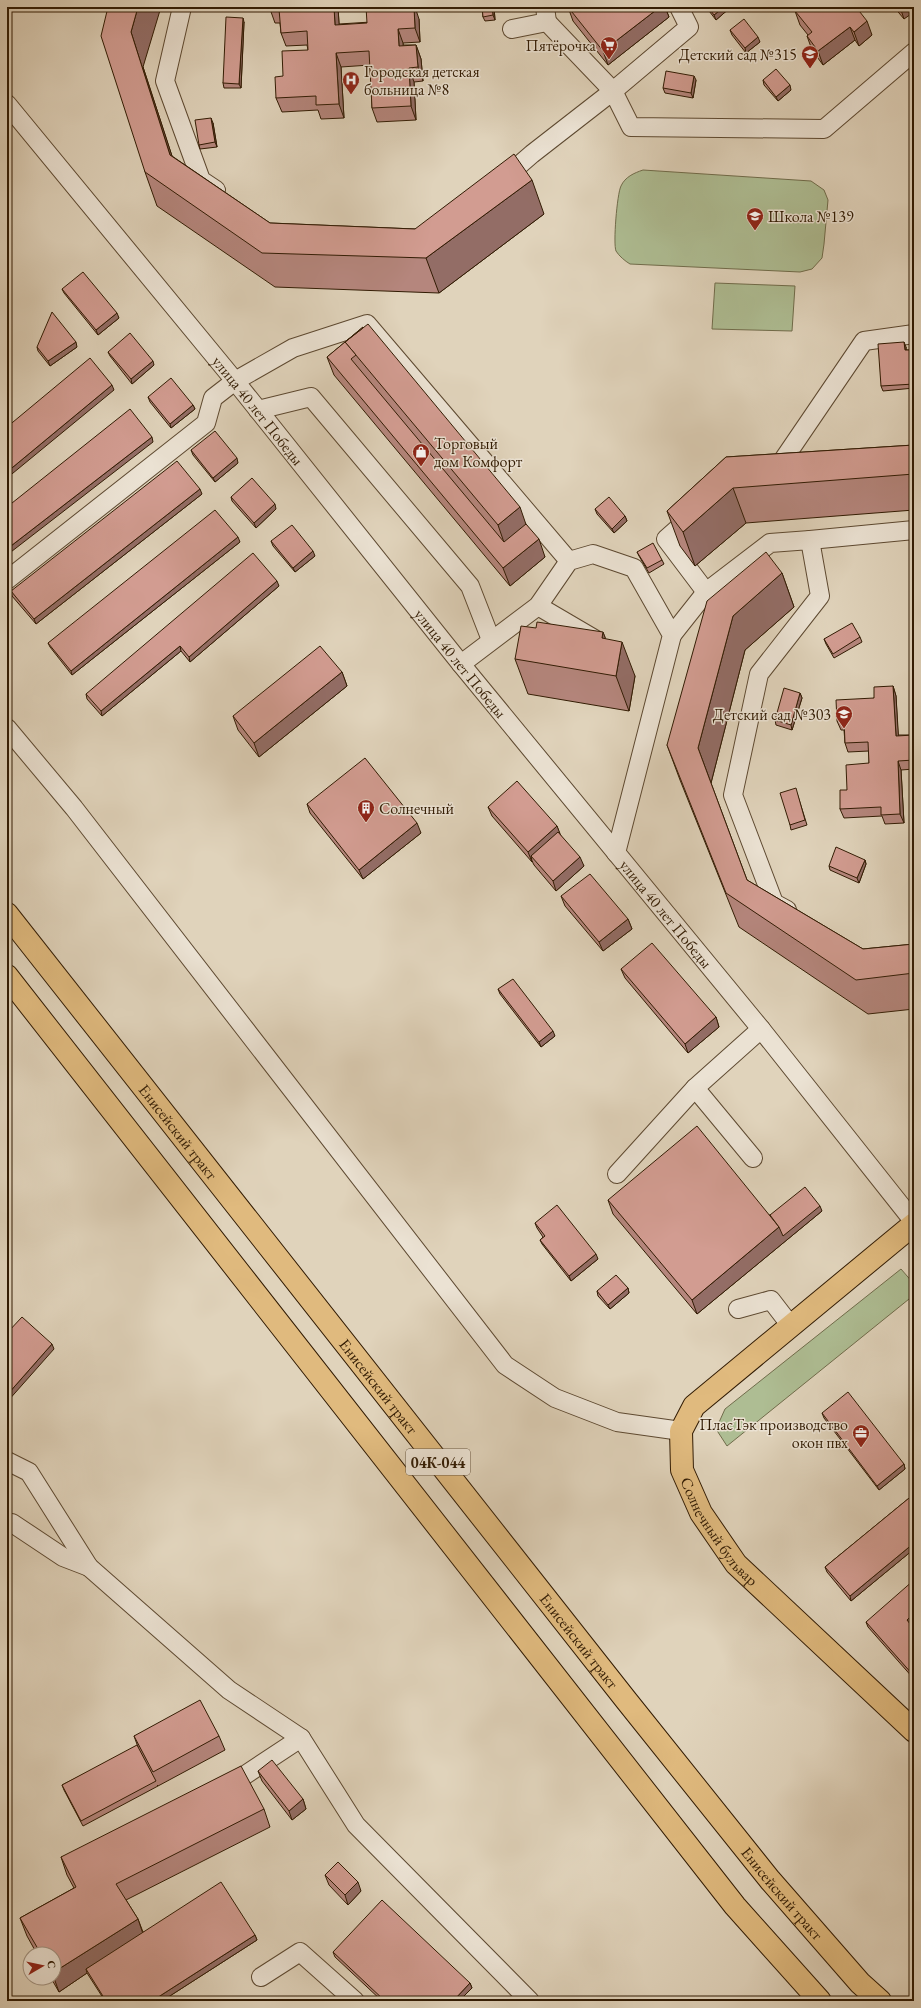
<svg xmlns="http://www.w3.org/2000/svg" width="921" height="2008" font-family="'EB Garamond',serif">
<rect width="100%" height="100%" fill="#e0d3bb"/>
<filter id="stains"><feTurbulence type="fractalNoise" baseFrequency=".005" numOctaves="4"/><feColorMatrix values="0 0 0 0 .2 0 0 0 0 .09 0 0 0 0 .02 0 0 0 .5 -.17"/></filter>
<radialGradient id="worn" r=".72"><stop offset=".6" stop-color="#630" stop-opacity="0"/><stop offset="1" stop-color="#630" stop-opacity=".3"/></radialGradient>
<g fill="#aebd93" stroke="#706c4b">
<path d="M643,170l168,11 13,9 4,10 -4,44 -2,14 -10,11 -12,3 -170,-8c-5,-3 -11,-8 -14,-13 -3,-7 1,-57 5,-65 4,-9 13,-13 22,-16z"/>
<polygon points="715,283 795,286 792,331 712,329"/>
<polygon points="901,1269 914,1284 914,1295 727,1446 716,1429 725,1409"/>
</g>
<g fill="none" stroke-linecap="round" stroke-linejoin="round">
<g stroke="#5d4931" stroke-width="20">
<g id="minor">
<polyline points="182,7 165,81 201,180 216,190"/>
<polyline points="547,22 613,91 689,27 679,7"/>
<polyline points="512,29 547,22 545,7"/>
<path id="s1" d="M7,104l228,277 226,283 300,365 153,193"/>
<polyline points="502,180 532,154 613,91 631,127 824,129 914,52"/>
<polyline points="258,410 311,397 470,586 491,640"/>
<polyline points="783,460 864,341 914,334"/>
<polyline points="692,516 666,539 706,592"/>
<polyline points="810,540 914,530"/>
<polyline points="7,580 206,423 213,398 235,381 293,348 367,324 569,561"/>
<polyline points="538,606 596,640"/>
<polyline points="672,635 706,592 770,543 810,540 820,596 759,674 733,795 774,903 787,910"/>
<polyline points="461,664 538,606 569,561 593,554 634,568 672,635 616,853"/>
<polyline points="7,728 74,808 505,1365 555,1398 617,1422 681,1431"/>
<polyline points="695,1088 753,1158"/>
<polyline points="617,1174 695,1088 761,1029"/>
<polyline points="738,1309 771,1300 791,1326"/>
<polyline points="7,1461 29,1472 89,1567 229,1690 301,1738 356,1825 530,2001"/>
<polyline points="7,1523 12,1523 63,1557 89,1567"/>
<polyline points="224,1787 239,1779 301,1738"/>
<polyline points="261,1977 300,1952 355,2001"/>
</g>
</g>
<g stroke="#311b03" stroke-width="24">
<g id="major">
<path id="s2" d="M7,914l619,786 144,180 90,103 20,18"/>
<polyline points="7,976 735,1906 820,2001"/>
<path id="s3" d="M914,1224l-220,182 -13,25 1,39 19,43 35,51 178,167"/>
</g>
</g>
<use href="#minor" stroke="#ebe2d3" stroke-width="18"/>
<use href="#major" stroke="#e0ba7e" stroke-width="22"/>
</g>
<g fill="#b5867d" stroke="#311b03">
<polygon points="270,7 338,7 339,24 419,19 420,42 403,43 403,45 416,45 421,59 423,81 414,82 416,120 377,122 372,108 370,65 341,67 344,118 321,119 318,110 282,112 276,98 283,76 308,50 307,45 286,46 281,33 280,23 275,23 270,9"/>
<polygon points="482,7 494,7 495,20 485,21 483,17"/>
<polygon points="568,7 665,7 669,17 608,65 573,21"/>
<polygon points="706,7 731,7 716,20"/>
<polygon points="800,7 872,35 859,46 855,40 823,65 812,50 807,36 808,35 800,25 795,11"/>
<polygon points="894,7 914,7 904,19"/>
<polygon points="244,22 241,88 224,88 223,83"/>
<polygon points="730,30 760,42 746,53 732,35"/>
<polygon points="143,67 172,156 270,223 415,229 544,214 439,293 275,287 157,206 145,172"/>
<polygon points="696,80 693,98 665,93 663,88"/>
<polygon points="763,80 791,90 778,101 764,85"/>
<polygon points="213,123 217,147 200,149 199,145"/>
<polygon points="62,289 119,318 98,335 64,293"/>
<polygon points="363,327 526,524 545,557 510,586 334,375 327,357"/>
<polygon points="37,347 77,347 50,366 38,351"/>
<polygon points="906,347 906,350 914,350 914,388 883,391 881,386"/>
<polygon points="108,352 154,365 132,384 110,356"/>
<polygon points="148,397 193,405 195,409 171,428 150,402"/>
<polygon points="914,445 914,510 746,523 695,566 680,546 667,511 726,457"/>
<polygon points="191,450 238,463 215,482 193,455"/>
<polygon points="202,494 36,624 12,596 11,591"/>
<polygon points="231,497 276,509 256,528 232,501"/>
<polygon points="595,509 625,516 627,521 614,533 597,514"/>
<polygon points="271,541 315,556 295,572 273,546"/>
<polygon points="240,542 72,675 50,647 48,643"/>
<polygon points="637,552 662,560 664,564 649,573 639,556"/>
<polygon points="782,573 794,607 745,650 711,783 747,880 863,949 914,944 914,1009 868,1014 739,927 680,780 667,745"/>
<polygon points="279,586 190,662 181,651 102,716 87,699 86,694"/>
<polygon points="536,628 606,639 635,676 629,711 528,694 515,659"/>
<polygon points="860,637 862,642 834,658 826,644 824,639"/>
<polygon points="342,672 347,686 259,757 238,730 233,716"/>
<polygon points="893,686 896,696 898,735 914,735 914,769 901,770 904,823 885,824 882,816 844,818 840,809 847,790 869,763 869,751 848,752 845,743 844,730 841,730 837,721"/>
<polygon points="800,693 802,698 792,730 776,725 775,720"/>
<polygon points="797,793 807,825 791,830 790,825"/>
<polygon points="307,804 421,833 363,879 310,813"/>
<polygon points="488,807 557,826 560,835 584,866 556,891 534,865 532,861 532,862 492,816"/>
<polygon points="865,860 866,864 859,883 830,870 829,866"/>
<polygon points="561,896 628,919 632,929 603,951 565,906"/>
<polygon points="621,969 716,1017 719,1027 688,1053 625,978"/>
<polygon points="498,989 555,1036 541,1047 500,994"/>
<polygon points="608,1200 770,1215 822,1211 697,1314 613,1214"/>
<polygon points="535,1223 598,1259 571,1281 542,1244 540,1240 543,1237 537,1228"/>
<polygon points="628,1288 629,1293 610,1309 598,1296 597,1291"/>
<polygon points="822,1413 904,1464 905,1469 879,1490 824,1418"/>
<polygon points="914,1494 914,1549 851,1601 827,1572 825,1567"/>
<polygon points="866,1622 910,1623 914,1629 914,1679 868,1627"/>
<polygon points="134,1736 219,1736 225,1750 158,1786 157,1785 158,1786 83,1826 64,1790 62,1785 138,1747"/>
<polygon points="258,1771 303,1799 306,1809 292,1820 262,1781"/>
<polygon points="264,1809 270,1827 126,1900 138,1919 143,1932 255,1935 257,1940 162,2001 105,2001 87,1973 59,1992 51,1978 54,1978 54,1954 37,1954 27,1936 20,1918 74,1888 67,1875 61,1857"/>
<polygon points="325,1875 361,1891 348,1905 329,1885"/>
<polygon points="333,1952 470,1983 472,1988 459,2001 382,2001 335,1957"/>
</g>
<g fill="#936d66" stroke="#311b03">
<polygon points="138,7 161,7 143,67 183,190 170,155 131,32"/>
<polygon points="334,7 338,7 340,39 335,25"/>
<polygon points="414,7 415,7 419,19 420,42 415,28"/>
<polygon points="492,7 494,7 495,20 493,15"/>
<polygon points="660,7 665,7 669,17 608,65 603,51"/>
<polygon points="724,7 731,7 716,20 714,15"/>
<polygon points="900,7 914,7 914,12 904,19"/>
<polygon points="243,18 244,22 241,88 239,84"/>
<polygon points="867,21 872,35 859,46 854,32"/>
<polygon points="850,27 855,40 823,65 818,51"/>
<polygon points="398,29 403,43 404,60 399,46"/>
<polygon points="758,37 760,42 746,53 745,48"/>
<polygon points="416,45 421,59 423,81 418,67"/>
<polygon points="336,53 341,67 344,118 339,104"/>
<polygon points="409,68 414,82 416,120 411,106"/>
<polygon points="694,76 696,80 693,98 691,93"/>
<polygon points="790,85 791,90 778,101 776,97"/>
<polygon points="211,118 213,123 217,147 215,142"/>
<polygon points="532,180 544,214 439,293 426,258"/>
<polygon points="117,313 119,318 98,335 96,330"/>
<polygon points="76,342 77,347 50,366 48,361"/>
<polygon points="904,342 906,347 906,355 905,350"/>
<polygon points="153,361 154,365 132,384 131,379"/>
<polygon points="112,385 114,390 7,478 7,472"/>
<polygon points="193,405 195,409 171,428 170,424"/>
<polygon points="152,437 153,442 7,555 7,549"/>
<polygon points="237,458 238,463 215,482 213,478"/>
<polygon points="733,488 746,523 695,566 683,532"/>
<polygon points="200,489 202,494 36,624 34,619"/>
<polygon points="275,504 276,509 256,528 254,523"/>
<polygon points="520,507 532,542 510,560 498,525"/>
<polygon points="625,516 627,521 614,533 612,529"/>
<polygon points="238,537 240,542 72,675 71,671"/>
<polygon points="539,539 545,557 510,586 503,568"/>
<polygon points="313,551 315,556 295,572 293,568"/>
<polygon points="782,573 794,607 745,650 711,783 698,748 733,616"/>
<polygon points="277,581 279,586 190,662 189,657"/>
<polygon points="603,632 616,667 602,638"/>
<polygon points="622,642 635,676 629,711 616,676"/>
<polygon points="180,646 181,651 102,716 101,711"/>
<polygon points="342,672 347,686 259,757 254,743"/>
<polygon points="893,686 896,696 899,745 896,736"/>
<polygon points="800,693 802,698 792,730 791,725"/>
<polygon points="898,761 901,770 904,823 900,814"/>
<polygon points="417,823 421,833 363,879 359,870"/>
<polygon points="557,826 561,836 531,856 532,861 532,862 528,852"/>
<polygon points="580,857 584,866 556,891 553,881"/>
<polygon points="865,860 866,864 859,883 857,878"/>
<polygon points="628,919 632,929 603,951 599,942"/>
<polygon points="716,1017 719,1027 688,1053 685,1044"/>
<polygon points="553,1031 555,1036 541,1047 539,1042"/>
<polygon points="820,1206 822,1211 697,1314 692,1300 779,1227"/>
<polygon points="596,1254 598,1259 571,1281 569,1276"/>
<polygon points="628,1288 629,1293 610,1309 608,1305"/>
<polygon points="52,1344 54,1349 7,1402 7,1395"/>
<polygon points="904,1464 905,1469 879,1490 877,1486"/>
<polygon points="914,1543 914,1549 851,1601 850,1596"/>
<polygon points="914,1613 914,1620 908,1624 907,1620"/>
<polygon points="303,1799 306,1809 292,1820 289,1811"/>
<polygon points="358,1882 361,1891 348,1905 345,1895"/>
<polygon points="138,1919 144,1937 86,1969 87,1973 59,1992 54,1978 54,1972"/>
<polygon points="255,1935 257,1940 162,2001 152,2001"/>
<polygon points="470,1983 472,1988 459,2001 453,2001"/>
</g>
<g fill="#d29c91" stroke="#311b03">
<polygon points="108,7 138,7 131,32 170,155 270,223 415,229 514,154 532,180 426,258 262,253 145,172 101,36"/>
<polygon points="270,7 334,7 335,25 367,23 366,7 414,7 415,28 398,29 399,46 416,45 418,67 409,68 411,106 372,108 369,51 336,53 339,104 316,105 316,96 276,98 275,77 283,76 282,51 308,50 307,31 281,33 279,9 270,9"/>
<polygon points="482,7 492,7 493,15 483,17"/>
<polygon points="568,7 660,7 603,51"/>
<polygon points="708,7 724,7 714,15"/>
<polygon points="800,7 856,7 867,21 854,32 850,27 818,51 807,36 812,32 795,11"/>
<polygon points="226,17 243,18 239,84 223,83"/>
<polygon points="744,19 758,37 745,48 730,30"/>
<polygon points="776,69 790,85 776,97 763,80"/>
<polygon points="666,71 694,76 691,93 663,88"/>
<polygon points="211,118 215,142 199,145 195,120"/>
<polygon points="83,272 117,313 96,330 62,289"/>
<polygon points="52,312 76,342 48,361 37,347"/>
<polygon points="368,324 520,507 498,525 345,342"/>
<polygon points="363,327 363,328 345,342 356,355 351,359 504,542 526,524 539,539 503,568 327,357"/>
<polygon points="130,333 153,361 131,379 108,352"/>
<polygon points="904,342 905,350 914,350 914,384 881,386 878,344"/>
<polygon points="90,358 112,385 7,472 7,427"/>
<polygon points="171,378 193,405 170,424 148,397"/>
<polygon points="130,409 152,437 7,549 7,507"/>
<polygon points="215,431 237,458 213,478 191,450"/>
<polygon points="914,445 914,474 733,488 683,532 667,511 726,457"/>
<polygon points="177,461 200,489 34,619 11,591"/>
<polygon points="252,478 275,504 254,523 231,497"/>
<polygon points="609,497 625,516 612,529 595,509"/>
<polygon points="215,510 238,537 71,671 48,643"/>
<polygon points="292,525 313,551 293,568 271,541"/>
<polygon points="653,543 662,560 647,568 637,552"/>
<polygon points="766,552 782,573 733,616 698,748 747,880 863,949 914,944 914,973 856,980 726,893 667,745 707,601"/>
<polygon points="253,553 277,581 189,657 180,646 101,711 86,694"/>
<polygon points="537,622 603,632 602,638 622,642 616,676 515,659 521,626 536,628"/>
<polygon points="852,623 860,637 833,654 824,639"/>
<polygon points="320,646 342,672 254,743 233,716"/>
<polygon points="893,686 896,736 914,735 914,760 898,761 900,814 881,815 881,807 840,809 840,790 847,790 846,765 869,763 868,742 845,743 844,720 837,721 836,700 874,698 874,687"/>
<polygon points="784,688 800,693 791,725 775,720"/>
<polygon points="365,758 417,823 359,870 307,804"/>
<polygon points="517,781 557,826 528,852 488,807"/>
<polygon points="796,788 805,820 790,825 780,793"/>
<polygon points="558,832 580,857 553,881 531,856"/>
<polygon points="836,847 865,860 857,878 829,866"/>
<polygon points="590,874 628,919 599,942 561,896"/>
<polygon points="652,943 716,1017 685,1044 621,969"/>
<polygon points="513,979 553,1031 539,1042 498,989"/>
<polygon points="697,1126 779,1227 692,1300 608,1200"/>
<polygon points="805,1187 820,1206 783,1236 779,1227 770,1215"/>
<polygon points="557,1205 596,1254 569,1276 540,1240 545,1236 535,1223"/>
<polygon points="616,1275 628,1288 608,1305 597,1291"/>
<polygon points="22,1317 52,1344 7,1395 7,1333"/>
<polygon points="848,1392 904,1464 877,1486 822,1413"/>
<polygon points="914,1494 914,1543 850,1596 825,1567"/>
<polygon points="914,1580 914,1613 907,1620 914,1629 914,1676 866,1622"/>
<polygon points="200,1700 219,1736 153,1772 134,1736"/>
<polygon points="137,1745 156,1781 81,1821 62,1785"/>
<polygon points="272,1760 303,1799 289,1811 258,1771"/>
<polygon points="241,1766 264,1809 116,1884 138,1919 54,1972 54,1954 41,1954 20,1918 76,1887 61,1857"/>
<polygon points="338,1862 358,1882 345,1895 325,1875"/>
<polygon points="221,1882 255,1935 152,2001 106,2001 86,1969"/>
<polygon points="382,1900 470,1983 453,2001 385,2001 333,1952"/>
</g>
<defs>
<g id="supermarket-pin" transform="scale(0.9)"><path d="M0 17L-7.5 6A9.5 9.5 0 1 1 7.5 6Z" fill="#8f2418" stroke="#ebe2d3"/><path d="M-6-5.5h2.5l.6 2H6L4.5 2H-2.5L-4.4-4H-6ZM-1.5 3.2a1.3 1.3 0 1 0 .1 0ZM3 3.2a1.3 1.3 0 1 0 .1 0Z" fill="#fff"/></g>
<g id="school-pin" transform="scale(0.9)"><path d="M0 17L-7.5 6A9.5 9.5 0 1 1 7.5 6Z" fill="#8f2418" stroke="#ebe2d3"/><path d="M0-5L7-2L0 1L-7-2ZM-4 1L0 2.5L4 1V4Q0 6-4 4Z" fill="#fff"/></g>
<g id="hospital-pin" transform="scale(0.9)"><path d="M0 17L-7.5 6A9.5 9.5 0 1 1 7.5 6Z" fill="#8f2418" stroke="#ebe2d3"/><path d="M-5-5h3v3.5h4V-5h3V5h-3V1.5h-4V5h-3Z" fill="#fff"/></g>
<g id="shop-pin" transform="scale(0.9)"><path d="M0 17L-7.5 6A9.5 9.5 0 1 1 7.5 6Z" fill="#8f2418" stroke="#ebe2d3"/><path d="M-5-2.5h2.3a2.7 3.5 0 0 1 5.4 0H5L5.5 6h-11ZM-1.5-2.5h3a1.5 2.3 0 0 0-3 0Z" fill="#fff"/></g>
<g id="building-pin" transform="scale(0.9)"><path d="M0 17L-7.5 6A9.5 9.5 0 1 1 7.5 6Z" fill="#8f2418" stroke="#ebe2d3"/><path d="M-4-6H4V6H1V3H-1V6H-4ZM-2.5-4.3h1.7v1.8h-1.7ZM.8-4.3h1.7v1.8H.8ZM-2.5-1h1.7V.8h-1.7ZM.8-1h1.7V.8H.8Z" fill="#fff"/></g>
<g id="office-pin" transform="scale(0.9)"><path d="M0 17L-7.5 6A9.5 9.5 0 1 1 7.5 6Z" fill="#8f2418" stroke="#ebe2d3"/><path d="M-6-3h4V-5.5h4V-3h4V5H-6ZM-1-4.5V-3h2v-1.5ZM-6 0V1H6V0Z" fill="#fff"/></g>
</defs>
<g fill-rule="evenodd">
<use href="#supermarket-pin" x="609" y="45"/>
<use href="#school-pin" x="810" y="54"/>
<use href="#hospital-pin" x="351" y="80"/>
<use href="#school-pin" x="755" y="216"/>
<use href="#shop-pin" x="421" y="452"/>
<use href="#school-pin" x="844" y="714"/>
<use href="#building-pin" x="366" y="808"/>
<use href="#office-pin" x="861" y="1433"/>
</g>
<g text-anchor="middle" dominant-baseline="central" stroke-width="3" stroke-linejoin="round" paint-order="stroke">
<rect fill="#ebe2d3" stroke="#695741" stroke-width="1" x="406" y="1449" width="64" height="26" rx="3"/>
<g font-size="15" font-weight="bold" fill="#311b03">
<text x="438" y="1462">04К-044</text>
</g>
<g font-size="16" fill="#311b03" stroke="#ebe2d3" text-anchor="end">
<text x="596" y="45">Пятёрочка</text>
<text x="797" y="54">Детский сад №315</text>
<text x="364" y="71" text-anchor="start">Городская детская<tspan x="364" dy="18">больница №8</tspan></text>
<text x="768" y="216" text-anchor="start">Школа №139</text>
<text x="434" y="443" text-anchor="start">Торговый<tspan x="434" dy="18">дом Комфорт</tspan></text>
<text x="831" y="714">Детский сад №303</text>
<text x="379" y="808" text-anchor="start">Солнечный</text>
<text x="848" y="1424">ПласТэк производство<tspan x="848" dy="18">окон пвх</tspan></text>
</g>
<g font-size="16" fill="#311b03" stroke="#ebe2d3">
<text stroke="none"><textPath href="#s1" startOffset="396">улица 40 лет Победы</textPath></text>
<text stroke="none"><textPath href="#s1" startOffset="720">улица 40 лет Победы</textPath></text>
<text stroke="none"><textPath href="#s1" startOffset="1044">улица 40 лет Победы</textPath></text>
<text stroke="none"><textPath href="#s2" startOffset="277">Енисейский тракт</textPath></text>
<text stroke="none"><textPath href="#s2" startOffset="601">Енисейский тракт</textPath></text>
<text stroke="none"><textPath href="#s3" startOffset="425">Солнечный бульвар</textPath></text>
<text stroke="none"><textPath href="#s2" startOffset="925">Енисейский тракт</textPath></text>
<text stroke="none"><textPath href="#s2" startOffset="1249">Енисейский тракт</textPath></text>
</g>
</g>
<rect width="921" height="2008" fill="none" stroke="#e0d3bb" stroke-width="24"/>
<rect x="8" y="8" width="905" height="1992" fill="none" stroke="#311b03" stroke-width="2"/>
<rect x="12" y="12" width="897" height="1984" fill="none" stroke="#311b03"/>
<g transform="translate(42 1966) rotate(81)"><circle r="19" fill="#ebe2d3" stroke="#a19280"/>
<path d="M0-3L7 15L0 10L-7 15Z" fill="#8f2418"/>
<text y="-6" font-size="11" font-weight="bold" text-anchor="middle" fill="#311b03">С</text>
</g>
<rect width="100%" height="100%" filter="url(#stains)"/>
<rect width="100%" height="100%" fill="url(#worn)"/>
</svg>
